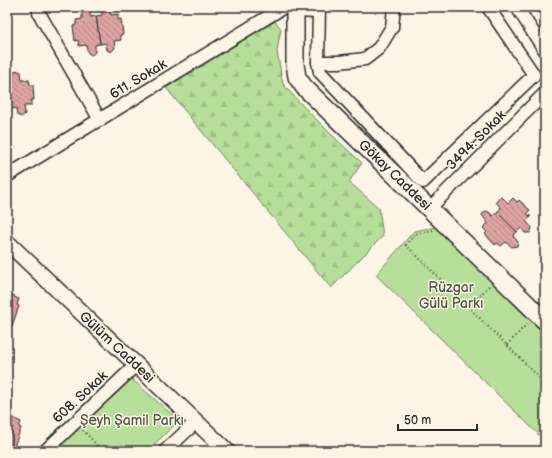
<svg xmlns="http://www.w3.org/2000/svg" width="552" height="458" font-family="'Balsamiq Sans',sans-serif">
<defs>
<pattern id="forest-firs" width="22" height="20" patternUnits="userSpaceOnUse"><rect width="22" height="20" fill="#b7de9a"/><path d="M5 1l3.5 6h-7zM16 11l3.5 6h-7z" fill="#9ebf85"/></pattern>
<pattern id="building-back-hatch" width="6" height="6" patternUnits="userSpaceOnUse"><rect width="6" height="6" fill="#dea3a2"/><path d="M-1 5l2 2M0 0l6 6M5-1l2 2" fill="none" stroke="#b48584"/></pattern>
</defs>
<rect width="100%" height="100%" fill="#fcf5e5"/>
<filter id="ink" filterUnits="userSpaceOnUse"><feTurbulence type="fractalNoise" baseFrequency=".025" numOctaves="2"/><feDisplacementMap in="SourceGraphic" scale="8" xChannelSelector="R" yChannelSelector="G"/><feConvolveMatrix kernelMatrix="1 2 1 2 8 2 1 2 1" color-interpolation-filters="sRGB"/></filter>
<g filter="url(#ink)">
<g fill="#b7de9a" stroke="#718462">
<polygon points="435,227 545,334 545,429 539,435 376,275 414,231"/>
<polygon points="132,379 179,421 147,451 53,451"/>
</g>
<polygon fill="url(#forest-firs)" stroke="#718462" points="275,21 281,29 277,51 283,84 299,102 337,140 362,163 349,182 379,208 383,236 331,288 166,88"/>
<g fill="url(#building-back-hatch)" stroke="#2b2b2b">
<polygon points="102,7 109,7 111,15 118,14 118,20 121,19 123,34 120,35 121,40 114,41 115,48 111,52 107,50 106,43 100,44 96,16 102,15"/>
<polygon points="85,8 89,10 91,17 96,16 100,44 95,45 95,52 92,55 88,53 86,45 79,46 78,40 75,41 73,26 76,25 76,20 82,19 82,12"/>
<polygon points="16,70 21,72 22,80 29,80 30,85 33,85 34,100 31,100 31,106 24,106 25,114 21,117 17,115 16,108 10,109 8,80 13,80 13,74"/>
<polygon points="8,80 10,109 7,109 7,81"/>
<polygon points="500,197 503,198 508,203 513,198 517,202 519,200 530,210 527,213 531,217 526,221 532,228 530,233 525,233 521,228 517,232 497,212 501,208 496,202"/>
<polygon points="485,211 489,212 493,216 497,212 517,232 513,236 518,242 517,246 512,247 506,242 501,246 497,243 495,245 485,234 487,232 483,228 488,223 482,215"/>
<polygon points="7,293 15,296 14,297 19,299 17,305 19,306 12,326 10,325 8,330"/>
<polygon points="7,415 21,422 19,427 21,428 13,449 10,448 9,451 7,451"/>
</g>
<g fill="none" stroke-linecap="round" stroke-linejoin="round">
<g stroke="#2b2b2b" stroke-width="15">
<g id="minor">
<polyline points="39,7 39,13 100,120"/>
<polyline points="394,7 392,27 379,48 365,59 339,62 318,62 320,72 423,182 534,75 488,7"/>
<polyline points="517,7 545,51"/>
<polyline points="295,11 318,12"/>
<polyline points="318,62 319,7"/>
<polyline points="7,176 284,7"/>
<polyline points="429,209 545,93"/>
<polyline points="45,451 136,365"/>
<polyline points="165,451 196,422"/>
</g>
</g>
<g stroke="#2b2b2b" stroke-width="18">
<polyline id="tertiary" points="7,242 227,451"/>
</g>
<g stroke="#2b2b2b" stroke-width="20">
<polyline id="secondary" points="295,7 295,64 297,77 304,87 545,321"/>
</g>
<g stroke="#2b2b2b" stroke-width="2" stroke-dasharray="1 3" stroke-linecap="butt">
<polyline points="433,230 415,234 406,245 545,383"/>
<polyline points="469,307 490,285"/>
<polyline points="507,345 528,323"/>
<polyline points="83,430 102,451"/>
</g>
<use href="#minor" stroke="#fcf5e5" stroke-width="12"/>
<use href="#tertiary" stroke="#fcf5e5" stroke-width="15"/>
<use href="#secondary" stroke="#fcf5e5" stroke-width="17"/>
</g>
</g>
<g text-anchor="middle" dominant-baseline="central" stroke-width="3" stroke-linejoin="round" paint-order="stroke">
<g font-size="14" fill="#2b2b2b" stroke="#fcf5e5">
<text transform="translate(138 79) rotate(-31)">611. Sokak</text>
<text transform="translate(476 140) rotate(-45)">3494. Sokak</text>
<text transform="translate(395 175) rotate(44)">Gökay Caddesi</text>
<text transform="translate(117 347) rotate(43)">Gülüm Caddesi</text>
<text transform="translate(80 397) rotate(-43)">608. Sokak</text>
</g>
<g font-size="14" fill="#4e5847" stroke="#fcf5e5">
<text x="451" y="287">Rüzgar<tspan x="451" dy="16">Gülü Parkı</tspan></text>
<text x="132" y="420">Şeyh Şamil Parkı</text>
</g>
</g>
<rect width="552" height="458" fill="none" stroke="#fcf5e5" stroke-width="24"/>
<rect x="12" y="12" width="528" height="434" fill="none" stroke="#2b2b2b" stroke-width="1.5" filter="url(#ink)"/>
<path d="M398 424v6h79v-6" fill="none" stroke="#2b2b2b" stroke-width="2"/>
<text x="404" y="424" font-size="12" fill="#2b2b2b" stroke="#fcf5e5" stroke-width="3" paint-order="stroke">50 m</text>
</svg>
